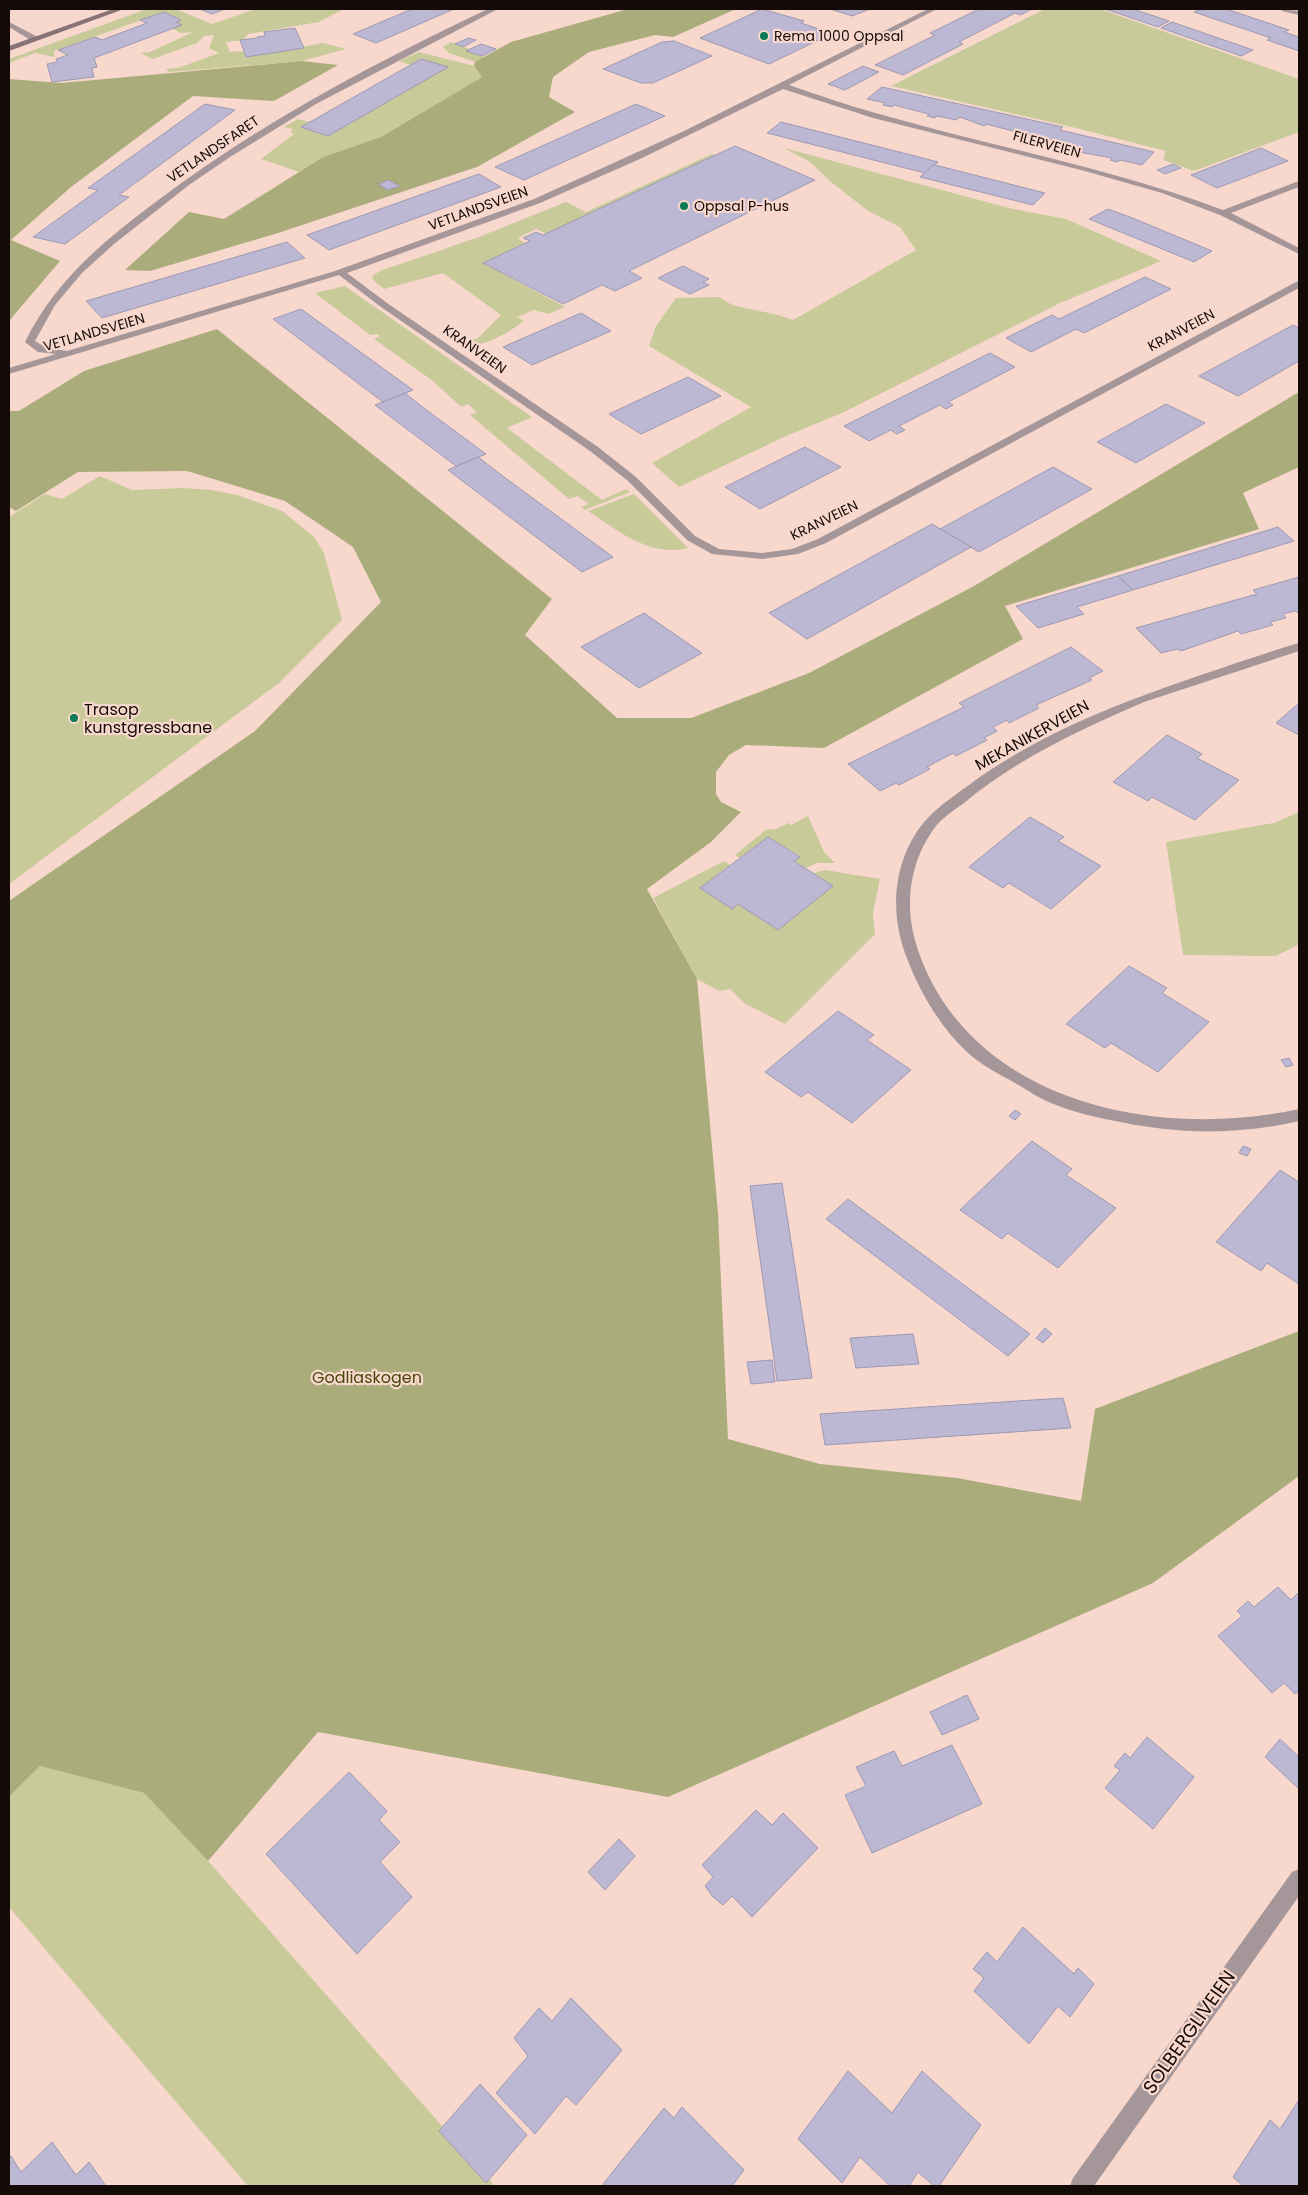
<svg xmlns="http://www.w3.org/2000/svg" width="1308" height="2195" font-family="Poppins,sans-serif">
<rect width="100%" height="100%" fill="#f8d8cd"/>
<g fill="#c8ca9a">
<polygon points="147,9 175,9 212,24 253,10 344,9 319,22 248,34 243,40 226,42 230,52 244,51 247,57 323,43 346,49 302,61 169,72 166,69 178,68 219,53 209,48 214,35 204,36 197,43 153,59 140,53 150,52 193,32 181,33 171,28 182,25 176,22 180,19 164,12 54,51 54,57 35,53 9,63 9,59"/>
<polygon points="1045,9 1100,9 1299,79 1299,132 1194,171 1163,160 1166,151 1072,127 891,86"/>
<polygon points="451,42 469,49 467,51 484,57 475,62 449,53 443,47"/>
<polygon points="419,52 474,66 482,77 381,137 323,157 299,172 261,159 294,134 290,132 293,129 284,127 298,119 309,122 302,127 328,136 448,67 422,59 411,65 399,61"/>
<polygon points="784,148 1013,209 1066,219 1161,261 1060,303 842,413 786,436 679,487 652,463 751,407 649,346 656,326 676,298 719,297 732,305 778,315 793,320 916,250 900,227 868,211 831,182 810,162"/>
<path d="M712,154l4,1 -169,79 -11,-5 -18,9 7,5 -42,20 82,44 -16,7 -15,-4 -17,7 7,4c-15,11 -40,27 -59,24l14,-8 22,-22 -58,-42 -59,16 -10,-8 -2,-5 8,-5 99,-34 87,-35 20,10z"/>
<polygon points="345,286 532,417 507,428 602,500 626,489 630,492 585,510 581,507 589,504 577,496 569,499 470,415 477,412 468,404 461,407 433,381 374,339 380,336 377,334 370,335 315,293"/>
<polygon points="100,476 132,490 184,488 211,490 237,495 282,511 314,537 324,553 342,620 279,683 9,884 9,517 45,494 62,499"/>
<path d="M634,494l54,54c-38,10 -71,-18 -100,-37z"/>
<polygon points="1299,812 1299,944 1276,956 1183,955 1166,842 1274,823"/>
<polygon points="808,816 824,852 835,863 817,863 806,868 794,861 800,856 768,837 739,858 735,855 766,830 776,829 788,823 791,825"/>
<polygon points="724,861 730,865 700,888 732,909 738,904 778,930 833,886 814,873 825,870 880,879 873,913 875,934 785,1024 744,1003 730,989 719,991 697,979 653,898"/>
<polygon points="40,1766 144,1793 208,1861 495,2186 248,2186 9,1907 9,1797"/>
</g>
<g fill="#aaad7b">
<polygon points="628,9 736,9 673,37 655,35 589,52 553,77 549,97 575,112 477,167 278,233 150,271 125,270 189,212 224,219 323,157 381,137 482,77 474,66 475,62 511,42"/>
<polygon points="302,61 338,65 274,101 193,96 71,187 11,240 60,261 9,321 9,79 61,83"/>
<polygon points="217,329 552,599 525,635 617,718 691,718 809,673 974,586 1299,392 1299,467 1243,493 1259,529 1005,606 1023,639 824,748 746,745 729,755 716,772 716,794 721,802 741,812 711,842 647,889 697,979 718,1213 728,1439 820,1464 957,1478 1081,1501 1095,1409 1299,1331 1299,1476 1153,1583 668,1797 318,1732 208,1861 144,1793 40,1766 9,1797 9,901 255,731 381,602 353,547 285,501 187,471 78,472 16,511 9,507 9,411 19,411 84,371"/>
</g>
<g fill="#bcb7d2" stroke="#9e99b3">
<polygon points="200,9 225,9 212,14"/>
<polygon points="412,9 454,9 376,43 353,34"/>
<polygon points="762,9 804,21 801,23 825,31 818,34 825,37 769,64 700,38"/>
<polygon points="830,9 870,9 852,16"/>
<polygon points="979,9 1032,9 1020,15 1015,13 959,42 963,44 903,75 875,65 935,35 930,33"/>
<polygon points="1105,9 1133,9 1169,21 1158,27"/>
<polygon points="1201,9 1226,9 1289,30 1284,32 1299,37 1299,51 1267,40 1271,38 1194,12"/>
<polygon points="164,12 181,20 176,22 182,25 94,58 97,67 92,68 94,77 52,82 47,64 57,62 56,59 68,55 58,50 95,37 102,40 147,23 140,20"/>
<polygon points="1172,22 1253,50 1241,56 1161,28"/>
<polygon points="295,28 304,48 246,57 240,40 258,38 257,37 265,36 264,32"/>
<polygon points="468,38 476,40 463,47 455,44"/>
<polygon points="674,41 712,56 653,83 641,83 603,69 662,42"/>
<polygon points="481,44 496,49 482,56 466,51"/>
<polygon points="421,59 448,67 328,136 301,127"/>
<polygon points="863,66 879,72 845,90 828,84"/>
<polygon points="882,87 1063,127 1060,130 1154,152 1142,165 1120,160 1118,162 1110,160 1112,158 1063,149 1065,147 1046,142 1049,139 1030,135 1028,137 1019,135 1021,133 986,124 984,126 960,117 956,120 937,116 935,118 927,116 929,114 894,105 892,107 883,105 885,103 867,99"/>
<polygon points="205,104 235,110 119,195 129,197 65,244 33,237 98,190 88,188"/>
<polygon points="636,104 665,116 524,180 495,167"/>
<polygon points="781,122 911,155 938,162 925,173 767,133"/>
<polygon points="735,146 815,180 629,271 642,278 615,291 602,285 563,304 483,263 530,241 523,238 536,232 543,235"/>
<polygon points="1261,148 1288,161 1217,188 1191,175"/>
<polygon points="1173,164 1181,168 1165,174 1157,170"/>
<polygon points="933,165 935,165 1045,193 1033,205 920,177"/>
<polygon points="479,174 501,187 329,250 307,235"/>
<polygon points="389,180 400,186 388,190 378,184"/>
<polygon points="1108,209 1135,219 1212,251 1194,262 1089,219"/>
<polygon points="287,242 305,258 102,318 86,301"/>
<polygon points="683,266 709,279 703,282 709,285 690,294 658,278"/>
<polygon points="1145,277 1171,289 1084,333 1076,329 1031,352 1006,338 1052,315 1059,319"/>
<polygon points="301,309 319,322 413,390 383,402 273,319"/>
<polygon points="581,313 611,331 532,365 503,347"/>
<polygon points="1293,325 1299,328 1299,361 1238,396 1199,376"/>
<polygon points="990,353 1015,367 948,402 953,405 946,409 940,405 899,426 905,430 897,434 891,430 869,441 844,426"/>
<polygon points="688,377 721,396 641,434 609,414"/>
<polygon points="405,393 425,409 486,454 456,466 375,405"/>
<polygon points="1166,404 1205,423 1136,463 1097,442"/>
<polygon points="805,447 841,467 760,509 725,487"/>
<polygon points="478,457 500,474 613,557 582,572 448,470"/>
<polygon points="1053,467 1092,489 979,552 940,529"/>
<polygon points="932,524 971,547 807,639 769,613"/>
<polygon points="1278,527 1294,541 1133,590 1118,576"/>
<polygon points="1118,576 1133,590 1077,607 1084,614 1038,628 1016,606"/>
<polygon points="1299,577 1299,613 1295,611 1283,614 1286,618 1270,622 1273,625 1241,634 1238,631 1181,651 1178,649 1161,653 1136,628 1257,594 1253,590"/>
<polygon points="644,613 702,653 639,688 581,647"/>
<polygon points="1071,647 1103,671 1089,678 1092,680 1036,705 1039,708 1009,723 1007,720 993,727 997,731 984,738 987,740 956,756 953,753 927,767 930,769 899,785 896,783 880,791 848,764 964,707 959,703"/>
<polygon points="1299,703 1299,735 1276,723"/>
<polygon points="1167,735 1202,754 1197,758 1239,780 1195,820 1152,797 1148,801 1113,782"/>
<polygon points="1030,817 1064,837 1058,841 1101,866 1051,909 1009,883 1003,888 969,867"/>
<polygon points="768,837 800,857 794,861 833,886 778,930 738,904 732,909 700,888"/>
<polygon points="1129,966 1167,988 1162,993 1209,1022 1158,1072 1111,1043 1105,1048 1066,1024"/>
<polygon points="838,1011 874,1035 867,1040 911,1070 852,1123 808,1092 801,1097 765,1072"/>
<polygon points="1289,1058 1293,1065 1286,1067 1281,1060"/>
<polygon points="1015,1110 1021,1114 1015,1120 1009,1116"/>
<polygon points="1032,1141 1072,1169 1066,1175 1116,1208 1058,1268 1008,1233 1002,1239 960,1210"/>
<polygon points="1243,1146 1251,1149 1247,1156 1239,1153"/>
<polygon points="1280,1170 1299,1182 1299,1284 1267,1263 1261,1271 1216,1242"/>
<polygon points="782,1183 812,1378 777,1381 750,1186"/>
<polygon points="848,1199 1030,1334 1008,1356 826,1219"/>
<polygon points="1045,1328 1052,1334 1043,1343 1036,1338"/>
<polygon points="913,1334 919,1364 856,1368 850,1338"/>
<polygon points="772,1360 775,1382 751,1384 747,1362"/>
<polygon points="1063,1398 1071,1428 825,1445 820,1414"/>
<polygon points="1278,1587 1291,1600 1299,1592 1299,1691 1295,1694 1284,1683 1272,1693 1218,1636 1242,1616 1237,1611 1248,1601 1254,1607"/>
<polygon points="967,1695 979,1719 942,1735 930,1712"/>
<polygon points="1147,1737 1194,1777 1153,1829 1105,1788 1120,1770 1114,1766 1125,1753 1130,1758"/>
<polygon points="1280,1739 1299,1757 1299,1789 1265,1757"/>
<polygon points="952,1745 982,1804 872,1853 845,1795 866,1786 856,1767 894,1751 902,1766"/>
<polygon points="349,1772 387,1811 379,1820 400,1842 380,1862 412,1897 357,1954 266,1854"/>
<polygon points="756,1810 772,1825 783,1813 818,1848 752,1917 732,1896 723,1905 713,1897 705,1886 713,1877 702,1865"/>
<polygon points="619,1839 635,1856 605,1890 588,1872"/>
<polygon points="1023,1927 1074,1974 1078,1968 1094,1984 1070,2017 1058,2006 1029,2044 974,1991 984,1978 973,1969 987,1952 997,1962"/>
<polygon points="571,1998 622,2050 576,2105 566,2096 535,2134 496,2093 528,2056 514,2038 539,2008 552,2021"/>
<polygon points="848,2071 892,2113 922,2071 981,2125 939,2186 934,2186 918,2172 909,2186 890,2186 860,2157 842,2183 798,2139"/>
<polygon points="480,2084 527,2135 486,2183 439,2131"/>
<polygon points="1299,2100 1299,2186 1243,2186 1233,2177 1270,2120 1280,2129"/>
<polygon points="682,2107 744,2170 732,2186 605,2186 603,2184 664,2108 674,2118"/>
<polygon points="52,2142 76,2175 89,2162 106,2186 9,2186 9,2158 11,2156 21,2172"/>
</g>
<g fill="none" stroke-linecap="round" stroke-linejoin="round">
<g fill="#a59699" fill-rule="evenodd">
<path d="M488,9h10l-182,95 -86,53 -41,28 -75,59 -32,29 -27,32 -20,36 10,6 22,4 268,-80 199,-72 150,-68 244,-122h9l-148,76c30,10 60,21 90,29 115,33 232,54 344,96l76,-29v6l-68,26 68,35v6l-79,-39 -58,-22 -81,-23 -208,-52 -90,-29 -143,70 -100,44 -193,70 40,30 211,144 38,30 59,59 24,13 43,4 30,-4 26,-10 478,-257 3,-1v7l-473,255 -28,11 -36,5 -50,-5 -25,-14 -59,-59 -38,-30 -209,-144 -42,-32 -330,99v-6l47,-14 -18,-2 -13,-10c30,-62 81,-103 136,-144 101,-76 213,-135 327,-189z"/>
<polygon points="1281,9 1299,11 1299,15 1282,11"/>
<polygon points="9,22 38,37 39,39 32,41 9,27"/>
<path d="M1299,643v8l-155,51c-63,27 -127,57 -180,101 -11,8 -24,16 -31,27 -26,37 -29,82 -14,123 54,151 240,187 380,156v12c-64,15 -124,13 -189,-1 -20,-4 -40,-9 -59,-17 -13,-5 -24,-13 -36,-20 -16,-9 -34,-18 -48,-31 -28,-26 -49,-63 -62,-99 -16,-44 -11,-95 20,-132 14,-16 35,-29 52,-42 73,-51 155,-81 239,-109 27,-9 55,-19 83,-27z"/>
<polygon points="1299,1869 1299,1896 1094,2186 1070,2186 1073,2178 1292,1872"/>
</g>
<polygon fill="#877376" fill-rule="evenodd" points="113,9 124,9 9,51 9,46"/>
</g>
<g fill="#0d7a55" stroke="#f8d8cd" stroke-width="2">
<circle cx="764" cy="36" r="5"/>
<circle cx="684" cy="206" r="5"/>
<circle cx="74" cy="718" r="5"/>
</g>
<g text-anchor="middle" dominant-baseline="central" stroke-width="4.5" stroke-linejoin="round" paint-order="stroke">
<g font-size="14" fill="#140a07" stroke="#f8d8cd" text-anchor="start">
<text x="774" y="36">Rema 1000 Oppsal</text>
<text x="694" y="206">Oppsal P-hus</text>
</g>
<g font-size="14" fill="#140a07" stroke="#f8d8cd">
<text transform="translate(1047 144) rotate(15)">FILERVEIEN</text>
<text transform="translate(213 149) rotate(-34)">VETLANDSFARET</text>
<text transform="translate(478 208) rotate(-20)">VETLANDSVEIEN</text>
<text transform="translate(1181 330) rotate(-28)">KRANVEIEN</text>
<text transform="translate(94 332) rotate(-16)">VETLANDSVEIEN</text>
<text transform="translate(475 349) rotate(35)">KRANVEIEN</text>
<text transform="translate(824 520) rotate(-26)">KRANVEIEN</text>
</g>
<g font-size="16" fill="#140a07" stroke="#f8d8cd" text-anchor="start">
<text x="84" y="709">Trasop<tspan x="84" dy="18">kunstgressbane</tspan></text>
</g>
<g font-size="16" fill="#140a07" stroke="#f8d8cd">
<text transform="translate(1032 735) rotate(-29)">MEKANIKERVEIEN</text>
</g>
<g font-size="16" fill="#46470a" stroke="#f8d8cd">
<text x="367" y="1377">Godliaskogen</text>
</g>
<g font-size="19" fill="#140a07" stroke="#f8d8cd">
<text transform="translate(1189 2032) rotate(-55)">SOLBERGLIVEIEN</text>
</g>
</g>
<rect width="1308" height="2195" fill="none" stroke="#140a07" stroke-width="20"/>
</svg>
